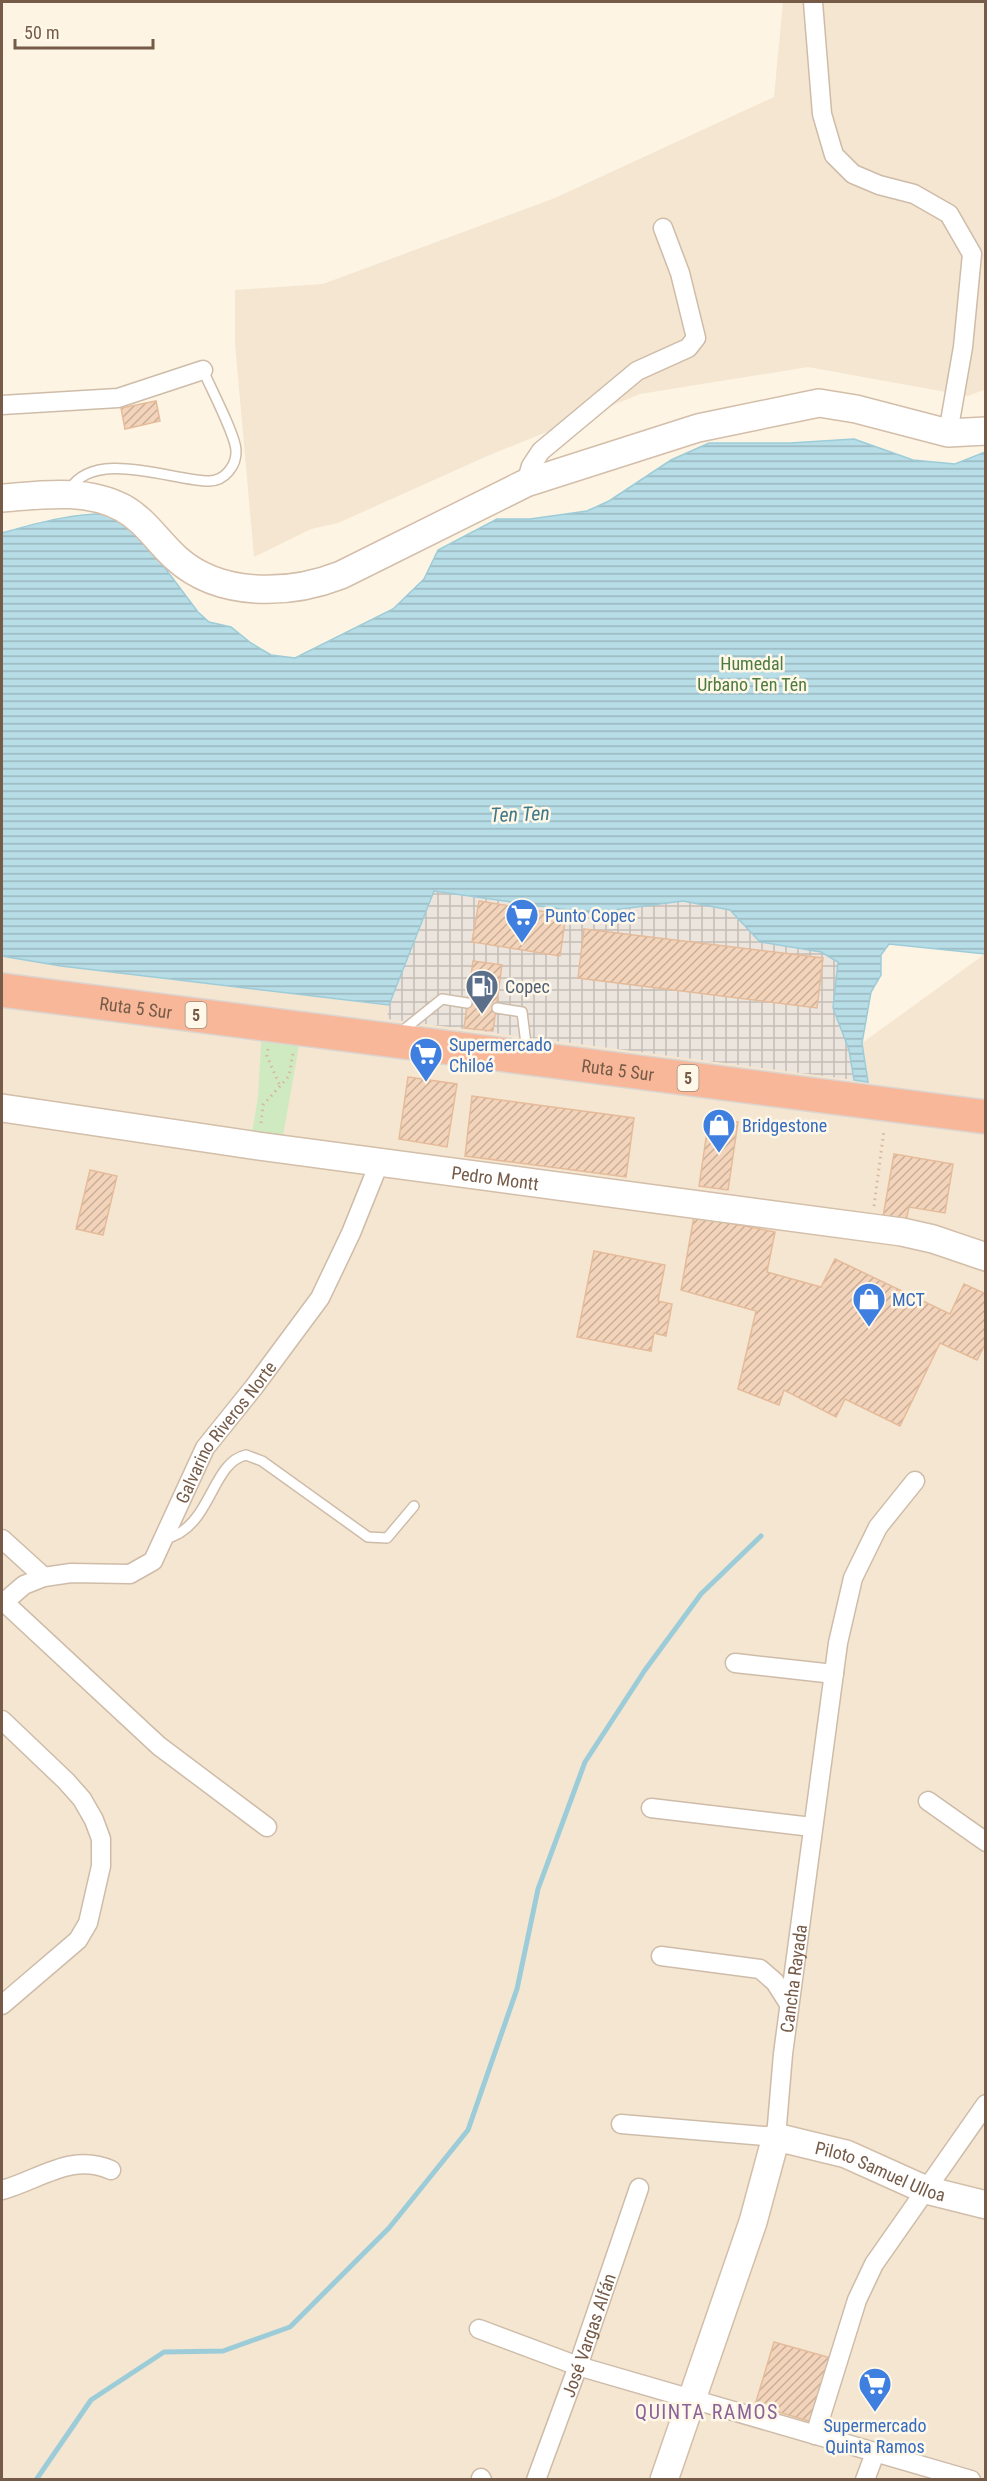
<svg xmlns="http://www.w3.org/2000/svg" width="987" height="2481" font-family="'Roboto Condensed',sans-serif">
<defs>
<pattern id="industrial-grid" width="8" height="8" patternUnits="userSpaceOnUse" patternTransform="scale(1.5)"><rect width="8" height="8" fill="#ece5de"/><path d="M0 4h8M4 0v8" fill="none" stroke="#c4bdb6"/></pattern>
<pattern id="water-rules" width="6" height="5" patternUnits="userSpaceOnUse" patternTransform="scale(1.5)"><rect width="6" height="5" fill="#b7dde7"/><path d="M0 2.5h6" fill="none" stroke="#99b6bd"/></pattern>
<pattern id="building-hatch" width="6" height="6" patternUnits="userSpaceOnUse" patternTransform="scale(1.5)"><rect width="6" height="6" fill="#f3d4ba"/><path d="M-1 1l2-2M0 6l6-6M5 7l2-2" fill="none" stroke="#c9af99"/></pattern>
</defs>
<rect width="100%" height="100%" fill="#fdf4e3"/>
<g fill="#f4e6d1">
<polygon points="783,2 985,2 986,389 968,396 808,367 640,394 485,457 338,523 311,529 254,557 235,343 235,290 323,284 555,198 774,97"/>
<polygon points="434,890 590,913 760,942 838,962 833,1008 868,1082 862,1043 985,954 985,2479 2,2479 2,956"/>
</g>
<polygon fill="url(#industrial-grid)" points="434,890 683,901 730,910 760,942 821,952 838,962 833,1008 849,1050 854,1080 387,1019 389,1005"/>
<polygon fill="#cfeac1" points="262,1028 301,1034 283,1136 252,1133 258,1097"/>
<path fill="url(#water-rules)" stroke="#9dccd9" stroke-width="1.5" d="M854,439l59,21 42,4 30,-12v502l-96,-10 -8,11v20l-10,17 -9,51 6,39 -14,-2 -5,-30 -16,-42 5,-46 -17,-10 -61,-10 -30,-32 -47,-9 -93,12 -156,-22 -45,114 -328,-39 -59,-10v-423c38,-11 75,-21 115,-19l42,46 39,52 11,10 22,5 20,16 20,12 24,3 98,-49 31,-30 14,-29 59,-31h33l57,-8 22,-10 62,-41 38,-17h81z"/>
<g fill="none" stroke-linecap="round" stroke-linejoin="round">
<polyline stroke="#9dccd9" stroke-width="5" points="36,2480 91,2400 164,2352 223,2351 290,2327 389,2228 468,2130 517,1989 538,1889 585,1762 645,1670 701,1594 761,1536"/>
</g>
<g fill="url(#building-hatch)" stroke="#e6bb9a" stroke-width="1.5">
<polygon points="156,401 160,421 125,429 121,408"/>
<polygon points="479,901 566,915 560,956 472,942"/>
<polygon points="584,929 823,958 817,1008 578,978"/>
<polygon points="473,961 502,965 493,1031 464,1028"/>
<polygon points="408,1077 457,1084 447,1147 399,1139"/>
<polygon points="472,1096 634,1118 626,1177 465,1156"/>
<polygon points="709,1118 738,1122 728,1190 699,1186"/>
<polygon points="894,1154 953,1164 945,1213 909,1207 906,1221 883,1217"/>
<polygon points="90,1170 117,1176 103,1235 76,1229"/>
<polygon points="694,1216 775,1232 767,1272 821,1287 835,1259 950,1314 964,1284 986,1294 986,1342 977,1360 940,1343 900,1426 845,1399 836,1417 784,1390 779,1405 738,1389 756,1311 681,1290"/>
<polygon points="594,1251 665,1265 658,1301 672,1304 666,1336 654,1333 651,1351 577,1337"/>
<polygon points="774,2342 831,2358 812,2422 755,2405"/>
</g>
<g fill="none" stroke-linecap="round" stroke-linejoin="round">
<g stroke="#cebca9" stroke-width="12">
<g id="lane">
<path d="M70,489c25,-41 103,-8 139,-8 16,0 28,-16 27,-31 -1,-16 -26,-63 -33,-80"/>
<polyline points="497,1008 522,1012 527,1052"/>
<polyline points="401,1032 442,999 467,1003"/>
<path d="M164,1539c48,-10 46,-76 82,-84l16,6 106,76 19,1 27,-32"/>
</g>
</g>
<g stroke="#cebca9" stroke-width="21">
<g id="street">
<polyline points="813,2 822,114 834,155 853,174 879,185 914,194 949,214 972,254 963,347 948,433"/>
<polyline points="2,405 118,398 203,370"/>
<polyline points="526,483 531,466 541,451 637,371 688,348 696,338 680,273 663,228"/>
<polyline points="2,1539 44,1577"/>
<polyline points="4,1602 159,1746 267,1827"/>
<path id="s1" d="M2,1604l22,-19 20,-8 27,-4 59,1 23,-13 52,-113 49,-61 66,-89 31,-65 29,-72"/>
<polyline points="735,1663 834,1674"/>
<polyline points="2,1720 66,1781 82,1799 94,1820 101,1839 101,1866 88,1923 78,1940 2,2005"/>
<polyline points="928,1801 986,1842"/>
<polyline points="651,1808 812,1827"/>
<polyline points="661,1956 760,1969 775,1982 789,2004"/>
<path id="s2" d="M621,2124l155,13 7,-83 55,-411 15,-65 25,-51 37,-46"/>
<path d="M2,2190c37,-10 70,-38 109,-20"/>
<polyline points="479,2329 578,2366 971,2480"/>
<polyline points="815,2435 857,2300 874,2264 986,2104"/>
<polyline points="481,2478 482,2480"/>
<path id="s3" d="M536,2480l42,-114 61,-178"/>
<polyline points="865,2480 875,2453"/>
</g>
</g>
<g stroke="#d3bea9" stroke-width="30">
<g id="secondary">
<path d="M2,498c39,-3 84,-10 121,10 22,12 35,34 53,50 44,40 114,37 165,17l185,-92 172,-55 121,-25 37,6 92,24 38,-2"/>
<path id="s4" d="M2,1108l256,38 644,86 31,7 53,18"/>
<path id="s5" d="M664,2480l89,-258 23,-85 70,17 80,36 60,15"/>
</g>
</g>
<g stroke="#dbd4cf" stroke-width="36">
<g id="highway">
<path id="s6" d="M2,990l984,127"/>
</g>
</g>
<g stroke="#d7b79d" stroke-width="3" stroke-dasharray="1.5 4.5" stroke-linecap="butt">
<polyline points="268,1049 267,1056 280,1086"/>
<polyline points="261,1123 263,1105 289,1076 293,1053"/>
<polyline points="874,1206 884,1130"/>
</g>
<use href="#lane" stroke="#fff" stroke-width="9"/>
<use href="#street" stroke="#fff" stroke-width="18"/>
<use href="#secondary" stroke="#fff" stroke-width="27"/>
<use href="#highway" stroke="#f8b798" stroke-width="33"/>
</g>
<defs>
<g id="supermarket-pin" transform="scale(1.725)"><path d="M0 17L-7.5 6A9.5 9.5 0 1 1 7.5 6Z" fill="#3f7fe0" stroke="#fff8e9"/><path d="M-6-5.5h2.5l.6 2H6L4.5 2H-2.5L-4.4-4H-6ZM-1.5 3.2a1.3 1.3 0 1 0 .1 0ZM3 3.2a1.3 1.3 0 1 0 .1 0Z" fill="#fff"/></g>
<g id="fuel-pin" transform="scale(1.725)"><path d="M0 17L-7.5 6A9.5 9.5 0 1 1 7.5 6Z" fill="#5c6f8a" stroke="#fff8e9"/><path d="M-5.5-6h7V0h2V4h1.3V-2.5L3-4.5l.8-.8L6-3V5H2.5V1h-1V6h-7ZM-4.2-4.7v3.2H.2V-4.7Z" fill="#fff"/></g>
<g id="shop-pin" transform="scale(1.725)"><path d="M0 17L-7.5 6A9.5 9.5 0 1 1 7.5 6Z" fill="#3f7fe0" stroke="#fff8e9"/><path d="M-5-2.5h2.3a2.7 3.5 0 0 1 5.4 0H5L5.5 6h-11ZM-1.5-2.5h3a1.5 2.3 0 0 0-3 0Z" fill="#fff"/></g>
</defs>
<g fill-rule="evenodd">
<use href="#supermarket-pin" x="522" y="915"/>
<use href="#fuel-pin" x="482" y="986"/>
<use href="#supermarket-pin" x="426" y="1054"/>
<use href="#shop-pin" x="719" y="1125"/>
<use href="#shop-pin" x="869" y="1299"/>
<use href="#supermarket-pin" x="875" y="2384"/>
</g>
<g text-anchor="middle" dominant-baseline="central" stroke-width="5" stroke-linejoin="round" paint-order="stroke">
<g fill="#fff8e9" stroke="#9e8a78" stroke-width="1.5">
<rect x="185.5" y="1002" width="21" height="26" rx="4.5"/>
<rect x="677.5" y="1065" width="21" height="26" rx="4.5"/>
</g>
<g font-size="16" font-weight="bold" fill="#755b48">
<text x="196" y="1015">5</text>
<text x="688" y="1078">5</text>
</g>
<g font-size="18" fill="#4d7b40" stroke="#fff8e9">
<text x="752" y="663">Humedal<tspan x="752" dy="21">Urbano Ten Tén</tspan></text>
</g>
<g font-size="18" fill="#366cbe" stroke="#fff8e9" text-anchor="start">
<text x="545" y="915">Punto Copec</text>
<text x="449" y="1044">Supermercado<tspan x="449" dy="21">Chiloé</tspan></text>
<text x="742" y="1125">Bridgestone</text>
<text x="892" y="1299">MCT</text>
<text x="875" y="2425" text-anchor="middle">Supermercado<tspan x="875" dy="21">Quinta Ramos</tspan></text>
</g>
<g font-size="18" fill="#4e5e75" stroke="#fff8e9" text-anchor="start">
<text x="505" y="986">Copec</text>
</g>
<g font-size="18" fill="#755b48" stroke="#fff8e9">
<text stroke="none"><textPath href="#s6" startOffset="135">Ruta 5 Sur</textPath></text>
<text stroke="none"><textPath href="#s6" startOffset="621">Ruta 5 Sur</textPath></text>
<text stroke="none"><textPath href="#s4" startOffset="498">Pedro Montt</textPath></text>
<text stroke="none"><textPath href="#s1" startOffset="312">Galvarino Riveros Norte</textPath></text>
<text stroke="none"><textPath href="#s2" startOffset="315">Cancha Rayada</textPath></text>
<text stroke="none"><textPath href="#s5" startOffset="471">Piloto Samuel Ulloa</textPath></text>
<text stroke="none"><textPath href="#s3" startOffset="154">José Vargas Alfán</textPath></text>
</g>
<g font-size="20" font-style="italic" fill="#417989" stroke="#fff8e9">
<text transform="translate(520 814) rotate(-2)">Ten Ten</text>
</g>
<g font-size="20" letter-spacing="1.5" fill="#8a6399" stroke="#fff8e9">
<text x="707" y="2412">QUINTA RAMOS</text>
</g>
</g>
<rect width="987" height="2481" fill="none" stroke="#755b48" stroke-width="6"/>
<path d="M15 39v9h138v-9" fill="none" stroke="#755b48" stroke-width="3"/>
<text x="24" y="39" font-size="18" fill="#755b48" stroke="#fff8e9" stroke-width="4.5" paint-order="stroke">50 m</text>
</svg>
